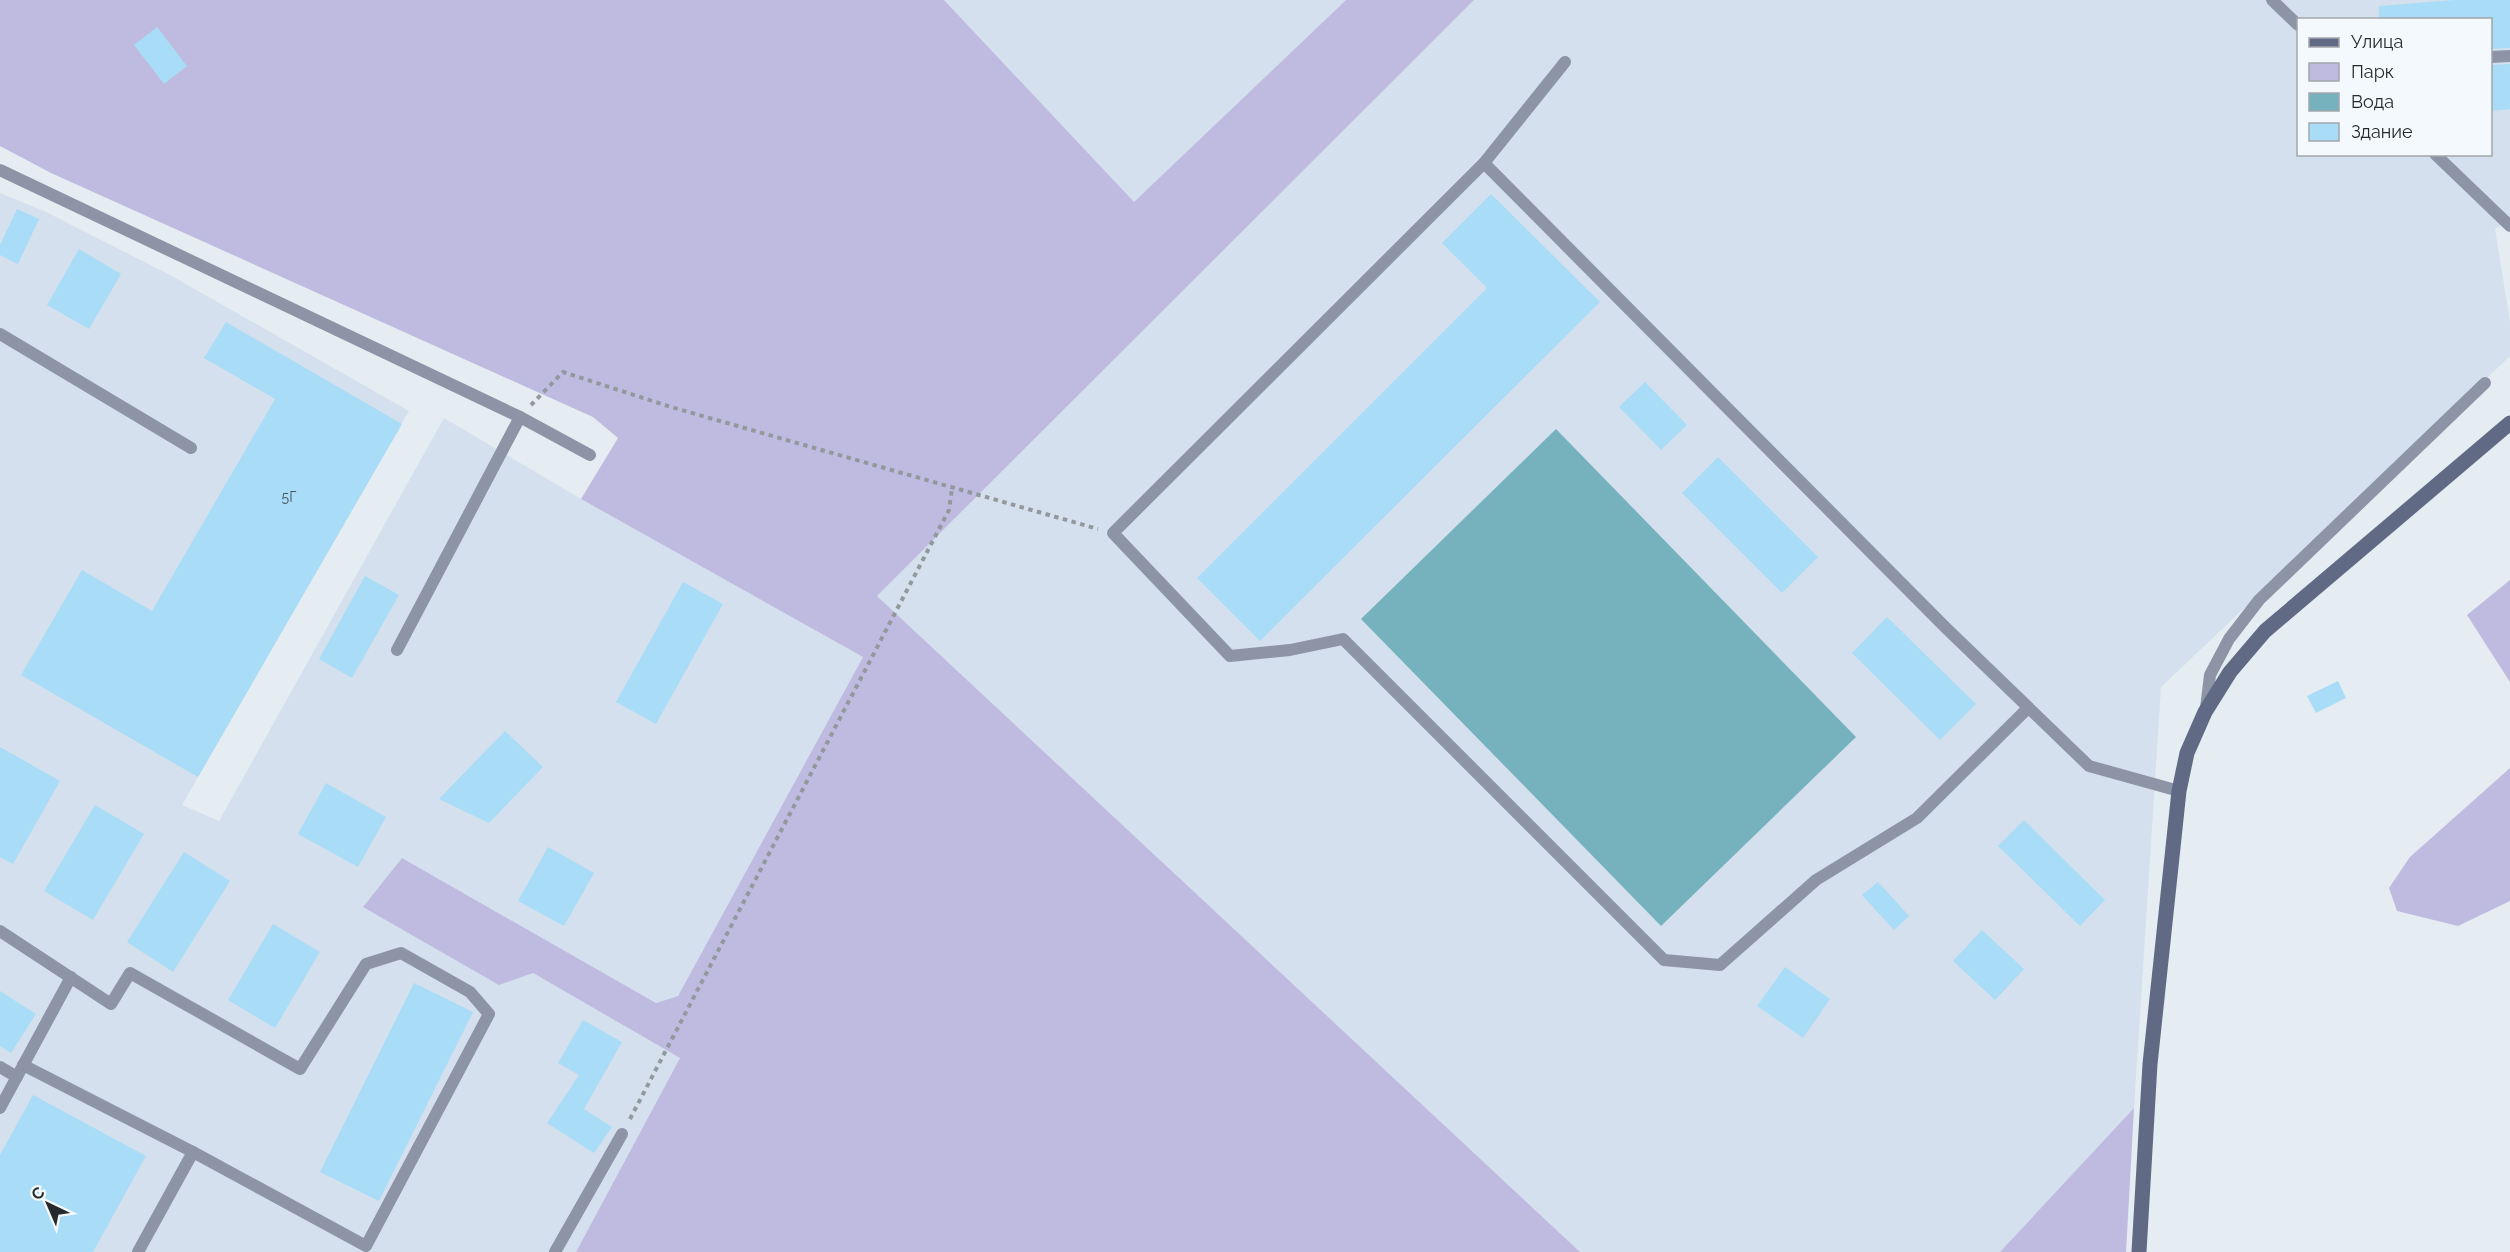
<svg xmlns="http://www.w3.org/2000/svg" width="2510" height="1252" font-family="Raleway,sans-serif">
<rect width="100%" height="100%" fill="#e5ecf2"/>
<g fill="#d4e0ed" fill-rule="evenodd">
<polygon points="944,0 1346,0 1134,203"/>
<path d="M1474,0h1036v222l-15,7 15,93v34l-349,331 -27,421 -134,144h-420l-703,-656zM2298,20h192v134h-192z"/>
<polygon points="0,193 46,212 170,275 409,411 182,805 219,821 444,418 581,499 863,657 678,996 656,1003 402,858 533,973 680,1058 576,1252 0,1252"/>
</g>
<g fill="#bfbbe0">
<polygon points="0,0 944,0 1134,202 1346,0 1474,0 877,596 1580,1252 576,1252 680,1058 533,973 499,985 363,907 402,858 656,1003 678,996 863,657 581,499 618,438 593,417 51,173 0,146"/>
<polygon points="2510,580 2510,682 2467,615"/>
<polygon points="2510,768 2510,901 2458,926 2397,911 2389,888 2410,857"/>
<polygon points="2134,1108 2126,1252 2000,1252"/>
</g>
<polygon fill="#76b2bd" points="1556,429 1856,737 1661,926 1361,619"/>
<g fill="#a9dcf6">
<polygon points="2454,0 2510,0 2510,48 2490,49 2490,20 2379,20 2379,6"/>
<polygon points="157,27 187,66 164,84 134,45"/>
<polygon points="2510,64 2510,109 2490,111 2490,65"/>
<polygon points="1491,194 1600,302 1260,641 1197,578 1487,288 1442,243"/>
<polygon points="17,209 39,219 18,264 0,255 0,245"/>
<polygon points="79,249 121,274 89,329 47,305"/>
<polygon points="226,322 402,424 198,777 21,675 82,570 152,611 275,399 204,358"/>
<polygon points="1645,382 1687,425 1661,450 1619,407"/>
<polygon points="1718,457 1818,557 1782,593 1682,493"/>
<polygon points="365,576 399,595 352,678 319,659"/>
<polygon points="683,582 723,604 656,724 616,702"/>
<polygon points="1887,617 1976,704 1940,740 1852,653"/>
<polygon points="2338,681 2346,698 2316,713 2307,696"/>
<polygon points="505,731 543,767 489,823 439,799"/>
<polygon points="0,747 60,781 13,864 0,857"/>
<polygon points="326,783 386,817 358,867 298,834"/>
<polygon points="95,805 144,834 93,920 44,891"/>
<polygon points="2024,820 2105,900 2080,926 1998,846"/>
<polygon points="548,847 594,873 564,926 518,901"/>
<polygon points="184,852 230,881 173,972 127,942"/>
<polygon points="1878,882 1909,916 1894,930 1862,895"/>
<polygon points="273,924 320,952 275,1028 228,1000"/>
<polygon points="1982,930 2024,969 1995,1000 1953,961"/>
<polygon points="1785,967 1830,999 1803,1038 1757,1006"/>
<polygon points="414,983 473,1012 379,1201 320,1172"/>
<polygon points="0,991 36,1014 11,1053 0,1046"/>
<polygon points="583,1020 622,1042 584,1109 612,1127 594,1153 547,1123 579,1075 558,1063"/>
<polygon points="33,1095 146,1156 93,1252 0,1252 0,1155"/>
</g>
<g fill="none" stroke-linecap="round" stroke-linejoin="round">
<g stroke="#92989c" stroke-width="4" stroke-dasharray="4.5 4.5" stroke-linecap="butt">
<polyline points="531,405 563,372 671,407 1098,529"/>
<polyline points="630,1119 949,510 952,488"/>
</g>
<g stroke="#8d94a6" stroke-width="12">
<polyline points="2272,0 2298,25"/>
<polyline points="2490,57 2510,56"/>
<polyline points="1565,62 1484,163 1113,533 1230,656 1290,650 1343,639 1664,960 1720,965 1816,880 1917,818 2028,708"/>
<polyline points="2435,154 2510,226"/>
<polyline points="1484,163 1945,627 2089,766 2179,791"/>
<polyline points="0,170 520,417 397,650"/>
<polyline points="0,334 191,448"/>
<polyline points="520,417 590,455"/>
<polyline points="2206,708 2210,675 2229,639 2259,600 2485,383"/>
<polyline points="0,931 111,1004 130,973 300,1069 366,964 401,953 470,992 489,1014 366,1246 193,1152 23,1065"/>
<polyline points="0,1067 17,1077"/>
<polyline points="0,1108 71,977"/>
<polyline points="138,1252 193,1152"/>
<polyline points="555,1252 622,1134"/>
</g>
<polyline stroke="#616a85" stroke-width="15" points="2139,1252 2150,1064 2179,791 2187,753 2205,712 2230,672 2265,631 2510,423"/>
</g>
<g text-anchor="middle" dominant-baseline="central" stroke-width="6" stroke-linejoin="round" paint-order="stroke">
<g font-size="14" fill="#48565e">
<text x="289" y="497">5Г</text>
</g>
</g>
<rect x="2297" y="18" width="195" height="138" fill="#f4f9fe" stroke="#a2a6aa" stroke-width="1.5"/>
<rect x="2309" y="38" width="30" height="9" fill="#616a85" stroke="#a2a6aa" stroke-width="1.5"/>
<text x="2351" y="48" font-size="18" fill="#272a2c">Улица</text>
<rect x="2309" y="63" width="30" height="18" fill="#bfbbe0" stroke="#a2a6aa" stroke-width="1.5"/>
<text x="2351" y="78" font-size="18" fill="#272a2c">Парк</text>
<rect x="2309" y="93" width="30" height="18" fill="#76b2bd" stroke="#a2a6aa" stroke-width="1.5"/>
<text x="2351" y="108" font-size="18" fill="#272a2c">Вода</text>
<rect x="2309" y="123" width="30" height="18" fill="#a9dcf6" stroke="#a2a6aa" stroke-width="1.5"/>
<text x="2351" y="138" font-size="18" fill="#272a2c">Здание</text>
<g transform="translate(48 1204) rotate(316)" stroke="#f4f9fe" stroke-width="4.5" paint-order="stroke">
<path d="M0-4.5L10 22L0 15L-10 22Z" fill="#272a2c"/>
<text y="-9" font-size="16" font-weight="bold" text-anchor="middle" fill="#272a2c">С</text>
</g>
</svg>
